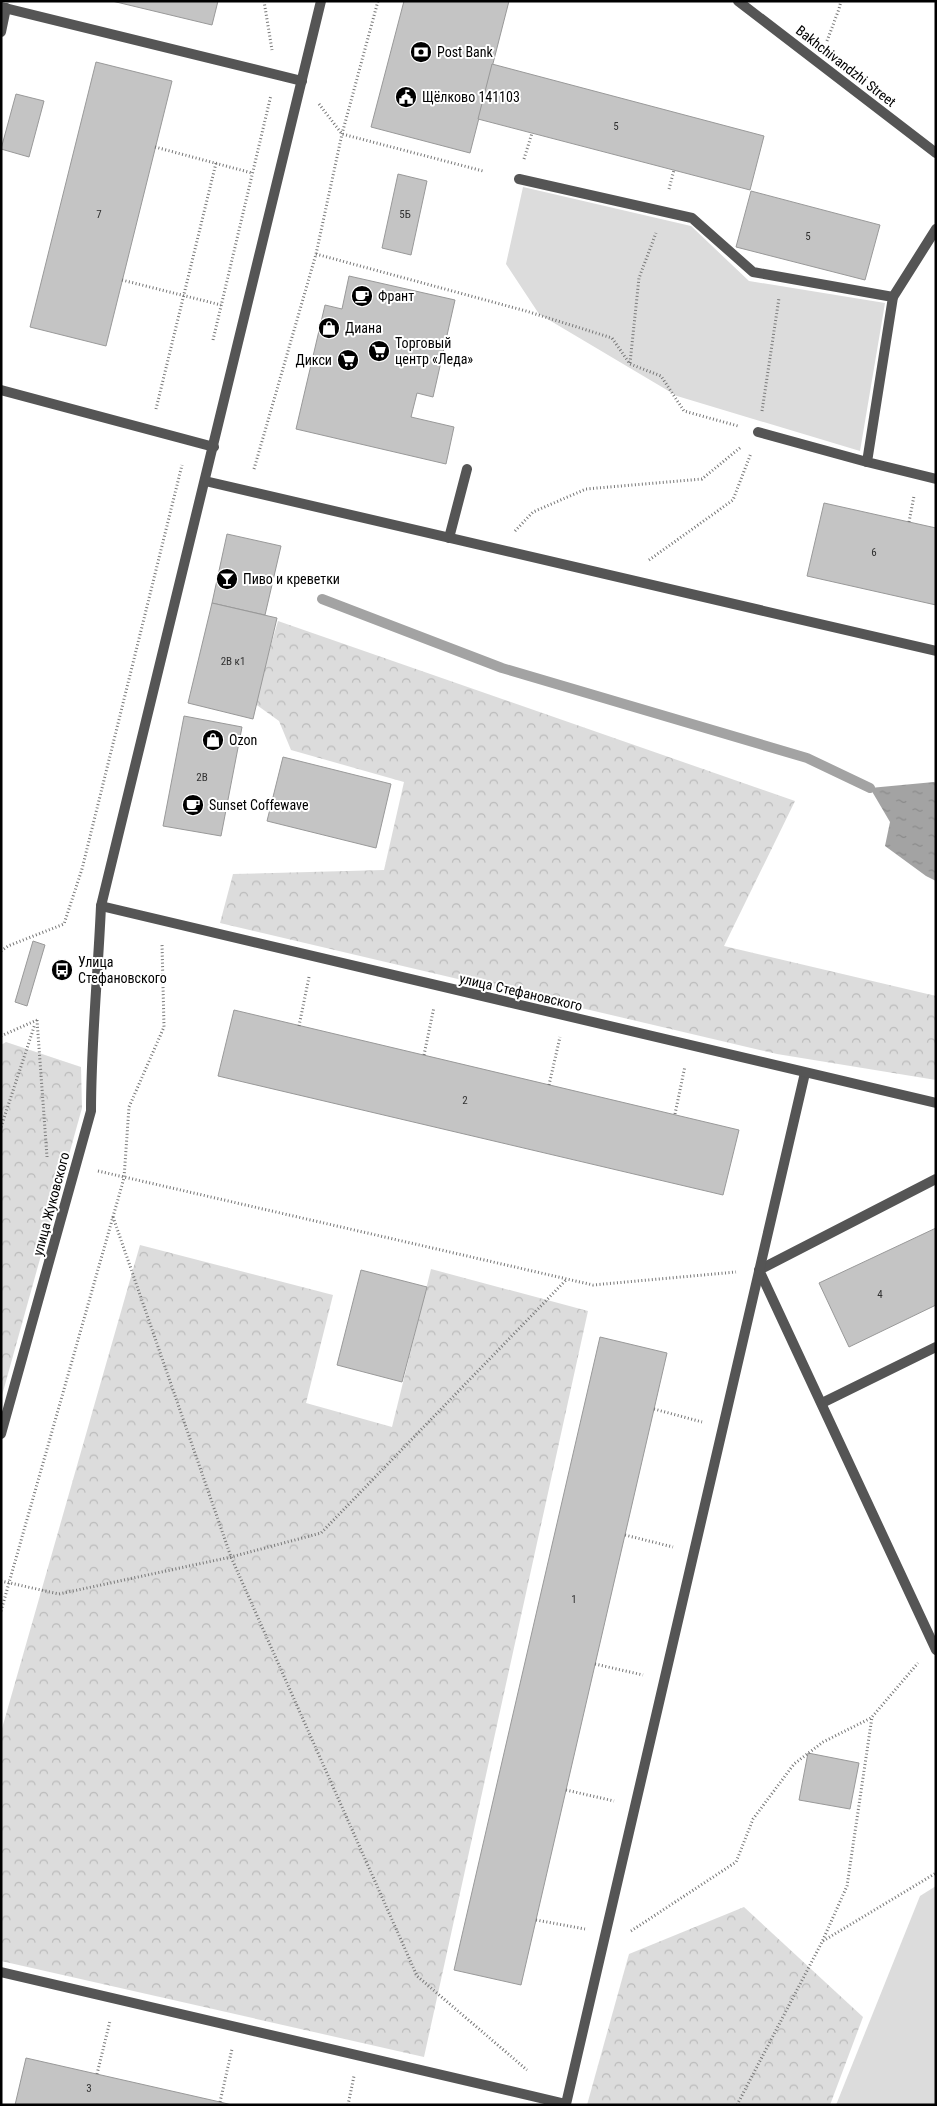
<svg xmlns="http://www.w3.org/2000/svg" width="937" height="2106" font-family="'Roboto Condensed',sans-serif">
<defs>
<pattern id="forest-crowns" width="20" height="18" patternUnits="userSpaceOnUse" patternTransform="scale(1.25)"><rect width="20" height="18" fill="#dcdcdc"/><path d="M2 6a3 3 0 1 1 6 0M12 15a3 3 0 1 1 6 0" fill="none" stroke="#bbb"/></pattern>
<pattern id="water-ripples" width="26" height="14" patternUnits="userSpaceOnUse" patternTransform="scale(1.25)"><rect width="26" height="14" fill="#a3a3a3"/><path d="M2 4q2-2 4 0t4 0M15 11q2-2 4 0t4 0" fill="none" stroke="#8b8b8b"/></pattern>
</defs>
<rect width="100%" height="100%" fill="#fff"/>
<g fill="#dcdcdc">
<polygon points="523,187 691,226 749,281 885,303 860,451 677,396 539,314 506,264"/>
<polygon points="936,1886 936,2105 836,2105 920,1896"/>
</g>
<g fill="url(#forest-crowns)">
<polygon points="278,621 795,801 724,946 936,996 936,1080 777,1054 220,923 233,874 384,870 404,782 291,750 279,721 254,703"/>
<polygon points="6,1042 81,1067 82,1108 1,1399 1,1045"/>
<polygon points="140,1245 333,1295 306,1403 392,1427 431,1269 588,1311 424,2057 1,1961 1,1732"/>
<polygon points="744,1907 863,2017 830,2105 587,2105 629,1954"/>
</g>
<polygon fill="url(#water-ripples)" points="934,782 936,783 936,881 926,876 885,846 890,822 870,788"/>
<g fill="none" stroke-linecap="round" stroke-linejoin="round">
<polyline stroke="#a3a3a3" stroke-width="10" points="322,599 502,668 807,758 870,788"/>
</g>
<g fill="#c4c4c4" stroke="#999">
<polygon points="112,1 218,1 212,25"/>
<polygon points="404,1 509,1 470,153 371,127"/>
<polygon points="96,62 172,81 106,346 30,327"/>
<polygon points="492,64 764,136 750,190 478,119"/>
<polygon points="16,94 44,101 29,157 1,149"/>
<polygon points="398,174 427,181 411,255 382,248"/>
<polygon points="751,191 880,225 865,280 736,247"/>
<polygon points="349,276 455,300 433,397 417,393 411,417 454,427 446,464 296,429 325,305 342,309"/>
<polygon points="824,503 936,528 936,605 807,576"/>
<polygon points="227,534 281,546 265,615 212,603"/>
<polygon points="212,603 277,618 253,719 188,703"/>
<polygon points="184,716 242,727 221,836 163,826"/>
<polygon points="283,757 391,784 376,848 267,821"/>
<polygon points="33,941 45,945 27,1006 15,1002"/>
<polygon points="234,1010 739,1130 723,1195 218,1076"/>
<polygon points="936,1228 936,1305 849,1347 819,1283"/>
<polygon points="361,1270 427,1287 402,1382 337,1365"/>
<polygon points="600,1337 667,1353 521,1985 454,1970"/>
<polygon points="808,1753 859,1763 850,1809 799,1800"/>
<polygon points="26,2058 220,2102 232,2105 15,2105"/>
</g>
<g fill="none" stroke-linecap="round" stroke-linejoin="round">
<g stroke="#777" stroke-width="3" stroke-dasharray="1 2.5" stroke-linecap="butt">
<polyline points="264,1 272,50"/>
<polyline points="827,41 839,9 841,1"/>
<polyline points="319,104 342,134 483,171"/>
<polyline points="155,147 252,173"/>
<polyline points="524,159 532,133"/>
<polyline points="669,189 674,170"/>
<polyline points="316,254 526,311 612,338 630,364 661,376 684,411 738,426"/>
<polyline points="122,280 221,305"/>
<polyline points="213,340 271,95"/>
<polyline points="630,363 639,278 656,233"/>
<polyline points="156,409 216,163"/>
<polyline points="762,411 779,298"/>
<polyline points="254,469 316,254 342,134 378,1"/>
<polyline points="909,522 914,496"/>
<polyline points="515,531 533,512 586,489 702,479 741,447"/>
<polyline points="649,560 733,500 751,453"/>
<polyline points="1,951 8,946 64,924 82,869 182,465"/>
<polyline points="37,1020 47,1157"/>
<polyline points="299,1026 309,977"/>
<polyline points="1,1036 37,1020"/>
<polyline points="424,1055 434,1007"/>
<polyline points="549,1085 560,1037"/>
<polyline points="675,1114 685,1066"/>
<polyline points="1,1127 35,1024"/>
<polyline points="98,1171 593,1285 736,1272"/>
<polyline points="113,1217 231,1557 417,1976 527,2070"/>
<polyline points="654,1409 702,1422"/>
<polyline points="625,1535 673,1547"/>
<polyline points="1,1581 59,1594 231,1557 321,1533 567,1279"/>
<polyline points="1,1611 124,1178 129,1107 164,1027 162,944"/>
<polyline points="595,1664 643,1675"/>
<polyline points="566,1790 614,1801"/>
<polyline points="536,1920 585,1929"/>
<polyline points="631,1931 736,1862 753,1819 794,1764 823,1742 871,1718"/>
<polyline points="823,1941 936,1873"/>
<polyline points="97,2074 110,2021"/>
<polyline points="220,2102 232,2049"/>
<polyline points="348,2105 354,2076"/>
<polyline points="737,2105 822,1942 847,1886 872,1717 918,1663"/>
</g>
<g stroke="#555" stroke-width="10">
<polyline points="1,7 302,81"/>
<polyline points="1,32 6,8"/>
<polyline points="519,179 692,218 753,272 893,297"/>
<polyline points="936,229 893,297 867,462 936,479"/>
<polyline points="1,390 214,447"/>
<polyline points="758,432 867,462"/>
<polyline points="449,538 467,469"/>
<polyline points="936,1179 759,1270 936,1650"/>
<polyline points="822,1403 936,1347"/>
<polyline points="1,1972 566,2104 805,1073"/>
</g>
<g stroke="#555" stroke-width="10">
<polyline points="738,1 936,153"/>
<polyline points="205,481 936,651"/>
<polyline points="101,906 936,1103"/>
<path d="M1,1434l90,-323c0,-68 7,-137 10,-205l220,-905"/>
</g>
</g>
<defs>
<g id="bank-disc" transform="scale(1.125)"><circle r="9.5" fill="#000" stroke="#fff"/><path d="M-6-4H6V4H-6ZM0-2.3a2.3 2.3 0 1 0 0 4.6a2.3 2.3 0 1 0 0-4.6Z" fill="#fff"/></g>
<g id="civic-disc" transform="scale(1.125)"><circle r="9.5" fill="#000" stroke="#fff"/><path d="M-.6-6.5H3V-4.5H.6V-3L4-1V1h2V6H-6V1h2V-1L-.6-3ZM-1.2 2.5V6h2.4V2.5Z" fill="#fff"/></g>
<g id="cafe-disc" transform="scale(1.125)"><circle r="9.5" fill="#000" stroke="#fff"/><path d="M-5.5-4.5H6V0H3Q3 3.5 0 3.5H-2.5Q-5.5 3.5-5.5 0ZM3-3.2v2h1.7v-2ZM-6 4.5H4V6H-6Z" fill="#fff"/></g>
<g id="shop-disc" transform="scale(1.125)"><circle r="9.5" fill="#000" stroke="#fff"/><path d="M-5-2.5h2.3a2.7 3.5 0 0 1 5.4 0H5L5.5 6h-11ZM-1.5-2.5h3a1.5 2.3 0 0 0-3 0Z" fill="#fff"/></g>
<g id="supermarket-disc" transform="scale(1.125)"><circle r="9.5" fill="#000" stroke="#fff"/><path d="M-6-5.5h2.5l.6 2H6L4.5 2H-2.5L-4.4-4H-6ZM-1.5 3.2a1.3 1.3 0 1 0 .1 0ZM3 3.2a1.3 1.3 0 1 0 .1 0Z" fill="#fff"/></g>
<g id="bar-disc" transform="scale(1.125)"><circle r="9.5" fill="#000" stroke="#fff"/><path d="M-6-5H6L.8 .8V4.5H3.5V6h-7V4.5H-.8V.8Z" fill="#fff"/></g>
<g id="bus-disc" transform="scale(1.125)"><circle r="9.5" fill="#000" stroke="#fff"/><path d="M-5-6H5V4H4V6H2V4H-2V6H-4V4H-5ZM-3.5-4V0h7V-4ZM-3.5 1.2v1.5H-2V1.2ZM2 1.2v1.5H3.5V1.2Z" fill="#fff"/></g>
</defs>
<g fill-rule="evenodd">
<use href="#bank-disc" x="421" y="52"/>
<use href="#civic-disc" x="406" y="97"/>
<use href="#cafe-disc" x="362" y="296"/>
<use href="#shop-disc" x="329" y="328"/>
<use href="#supermarket-disc" x="379" y="351"/>
<use href="#supermarket-disc" x="348" y="360"/>
<use href="#bar-disc" x="227" y="579"/>
<use href="#shop-disc" x="213" y="740"/>
<use href="#cafe-disc" x="193" y="805"/>
<use href="#bus-disc" x="62" y="970"/>
</g>
<g text-anchor="middle" dominant-baseline="central" stroke-width="4" stroke-linejoin="round" paint-order="stroke">
<g font-size="11" fill="#313131">
<text x="616" y="126">5</text>
<text x="99" y="214">7</text>
<text x="405" y="214">5Б</text>
<text x="808" y="236">5</text>
<text x="874" y="552">6</text>
<text x="233" y="661">2В к1</text>
<text x="202" y="777">2В</text>
<text x="465" y="1100">2</text>
<text x="880" y="1294">4</text>
<text x="574" y="1599">1</text>
<text x="89" y="2088">3</text>
</g>
<g font-size="14" fill="#000" stroke="#fff" text-anchor="start">
<text x="437" y="52">Post Bank</text>
<text x="422" y="97">Щёлково 141103</text>
<text x="378" y="296">Франт</text>
<text x="345" y="328">Диана</text>
<text x="395" y="343">Торговый<tspan x="395" dy="16">центр «Леда»</tspan></text>
<text x="332" y="360" text-anchor="end">Дикси</text>
<text x="243" y="579">Пиво и креветки</text>
<text x="229" y="740">Ozon</text>
<text x="209" y="805">Sunset Coffewave</text>
<text x="78" y="962">Улица<tspan x="78" dy="16">Стефановского</tspan></text>
</g>
<g font-size="14" fill="#000" stroke="#fff">
<text transform="translate(846 66) rotate(38)">Bakhchivandzhi Street</text>
<text transform="translate(521 992) rotate(13)">улица Стефановского</text>
<text transform="translate(51 1204) rotate(-75)">улица Жуковского</text>
</g>
</g>
<rect width="937" height="2106" fill="none" stroke="#000000" stroke-width="5"/>
</svg>
